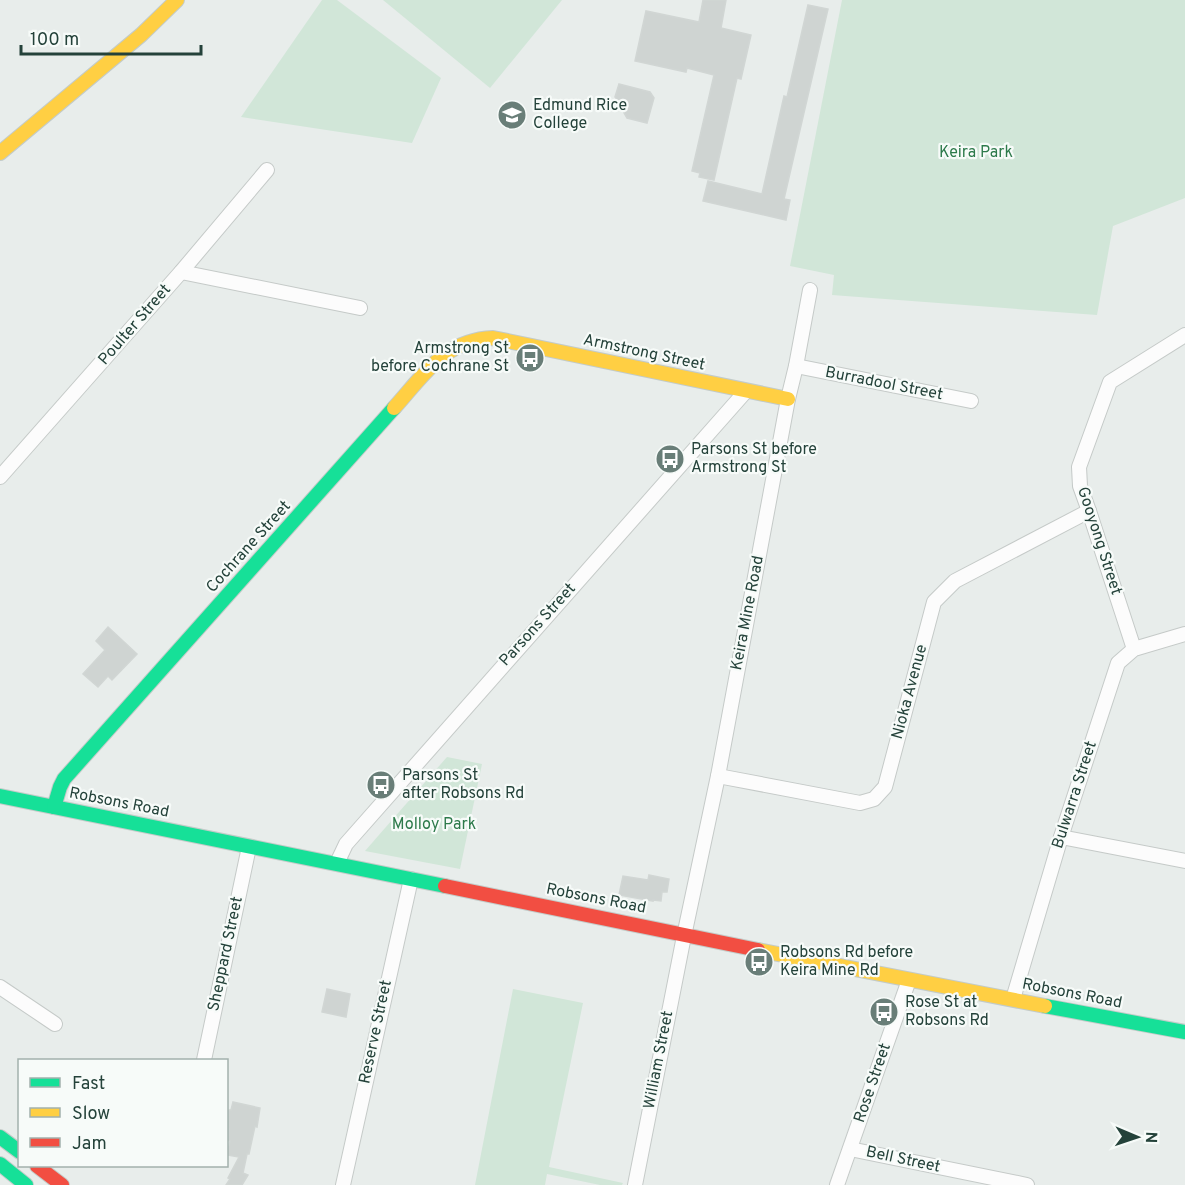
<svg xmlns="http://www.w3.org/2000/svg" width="1185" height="1185" font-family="Overpass,sans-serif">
<rect width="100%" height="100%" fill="#e8edeb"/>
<g fill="#d1e6d8">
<polygon points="322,0 337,0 441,78 412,143 241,117"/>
<polygon points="383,0 562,0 490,88"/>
<polygon points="842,0 1185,0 1185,198 1113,226 1097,315 832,295 834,275 790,266"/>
<polygon points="447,757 482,764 460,869 365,851"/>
<polygon points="513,989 583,1003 549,1167 623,1183 622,1185 600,1185 547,1174 545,1185 475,1185"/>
</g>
<g fill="#cfd4d2" stroke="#d1d6d4" stroke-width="1.5">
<polygon points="703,0 726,0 721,28 751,35 741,79 737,78 714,180 699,177 700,173 692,171 714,75 687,68 686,72 635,61 646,11 699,22"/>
<polygon points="808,5 828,9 784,199 790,200 786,220 703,201 708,181 762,194 784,96 787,97"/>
<polygon points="619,84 650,92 654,98 647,123 627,118 615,97"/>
<polygon points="108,627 137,654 112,680 108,676 98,687 83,674 105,650 96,641"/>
<polygon points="649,875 669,879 667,892 662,892 661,901 653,900 653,901 619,895 623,876 648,880"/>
<polygon points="327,989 350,994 346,1017 322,1012"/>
<polygon points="233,1102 260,1108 257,1127 255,1126 249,1154 247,1154 243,1173 248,1175 242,1185 226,1185 230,1179 228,1178 239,1157 227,1155 230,1141 227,1140 229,1129 226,1129 226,1121 229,1110 231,1110"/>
</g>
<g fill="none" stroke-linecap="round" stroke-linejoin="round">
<g stroke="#c5cac8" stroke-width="16">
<g id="street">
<polyline points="181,272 360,308"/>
<polyline points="796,366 971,401"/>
<polyline points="0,477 181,272 267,170"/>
<polyline points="1134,649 1089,511 1080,486 1079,467 1110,382 1185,335"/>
<polyline points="718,776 860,803 874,799 885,787 934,602 955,581 1089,511"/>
<polyline points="1061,837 1185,861"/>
<polyline points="337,863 346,844 746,391"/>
<polyline points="0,987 55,1024"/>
<polyline points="1013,999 1061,837 1118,663 1134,649 1185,634"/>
<polyline points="204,1060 249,847"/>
<polyline points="850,1149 1027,1185"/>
<polyline points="343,1185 411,879"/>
<polyline points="635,1185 684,936 718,776 788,399 796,366 810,290"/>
<polyline points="837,1185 909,980"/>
</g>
</g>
<g stroke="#c3cbc8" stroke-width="16">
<g id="fast">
<polyline points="0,796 445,886"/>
<polyline points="54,807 60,787 64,779 394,408"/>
<polyline points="1045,1006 1185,1032"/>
<polyline points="0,1137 20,1152"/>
<polyline points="0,1164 26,1185"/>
</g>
</g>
<g stroke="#c3cbc8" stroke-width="16">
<g id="slow">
<polyline points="0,153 141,35 177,0"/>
<path d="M394,408c30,-33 50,-68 99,-70l295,61"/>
<polyline points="758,950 1045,1006"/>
</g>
</g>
<g stroke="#c3cbc8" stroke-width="16">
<g id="jam">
<polyline points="445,886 758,950"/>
<polyline points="37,1166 62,1185"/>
</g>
</g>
<use href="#street" stroke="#fcfcfc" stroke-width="14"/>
<use href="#fast" stroke="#16e098" stroke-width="14"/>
<use href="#slow" stroke="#ffcf43" stroke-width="14"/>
<use href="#jam" stroke="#f24e42" stroke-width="14"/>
</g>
<defs>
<g id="school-disc" transform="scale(1.5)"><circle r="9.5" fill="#697e78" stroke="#f7fbf9"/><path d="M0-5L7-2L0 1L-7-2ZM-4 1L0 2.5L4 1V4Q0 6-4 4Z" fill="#fff"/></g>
<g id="bus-disc" transform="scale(1.5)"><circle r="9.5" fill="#697e78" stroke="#f7fbf9"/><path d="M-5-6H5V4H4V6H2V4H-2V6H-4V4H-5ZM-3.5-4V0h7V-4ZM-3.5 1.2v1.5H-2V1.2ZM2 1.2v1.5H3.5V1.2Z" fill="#fff"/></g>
</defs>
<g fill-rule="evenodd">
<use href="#school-disc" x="512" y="115"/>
<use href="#bus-disc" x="530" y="358"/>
<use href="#bus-disc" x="670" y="459"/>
<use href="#bus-disc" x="381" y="785"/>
<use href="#bus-disc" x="759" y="962"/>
<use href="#bus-disc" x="884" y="1012"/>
</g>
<g text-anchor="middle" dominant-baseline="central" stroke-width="4.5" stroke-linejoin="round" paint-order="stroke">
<g font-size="16" fill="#24423a" stroke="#f7fbf9" text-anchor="start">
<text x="533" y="106">Edmund Rice<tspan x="533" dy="18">College</tspan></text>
<text x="509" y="349" text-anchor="end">Armstrong St<tspan x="509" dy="18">before Cochrane St</tspan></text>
<text x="691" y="450">Parsons St before<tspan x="691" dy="18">Armstrong St</tspan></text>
<text x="402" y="776">Parsons St<tspan x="402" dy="18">after Robsons Rd</tspan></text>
<text x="780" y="953">Robsons Rd before<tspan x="780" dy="18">Keira Mine Rd</tspan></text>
<text x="905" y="1003">Rose St at<tspan x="905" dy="18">Robsons Rd</tspan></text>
</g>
<g font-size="16" fill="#2d7a4b" stroke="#f7fbf9">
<text x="976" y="153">Keira Park</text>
<text x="434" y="825">Molloy Park</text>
</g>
<g font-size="16" fill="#24423a" stroke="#f7fbf9">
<text transform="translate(135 325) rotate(-49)">Poulter Street</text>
<text transform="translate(644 353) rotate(12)">Armstrong Street</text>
<text transform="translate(884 384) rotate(11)">Burradool Street</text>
<text transform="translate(1099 541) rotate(72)">Gooyong Street</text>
<text transform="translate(249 547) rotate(-48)">Cochrane Street</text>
<text transform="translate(748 613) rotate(-79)">Keira Mine Road</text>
<text transform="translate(538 625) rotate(-48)">Parsons Street</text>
<text transform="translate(910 692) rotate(-75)">Nioka Avenue</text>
<text transform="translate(1075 795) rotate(-72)">Bulwarra Street</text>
<text transform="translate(119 803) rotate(11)">Robsons Road</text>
<text transform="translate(596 899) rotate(11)">Robsons Road</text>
<text transform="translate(226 954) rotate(-78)">Sheppard Street</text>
<text transform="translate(1072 994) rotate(11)">Robsons Road</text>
<text transform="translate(376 1032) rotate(-78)">Reserve Street</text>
<text transform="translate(659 1060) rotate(-79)">William Street</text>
<text transform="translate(873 1083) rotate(-71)">Rose Street</text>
<text transform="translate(903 1160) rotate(12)">Bell Street</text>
</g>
</g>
<rect x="18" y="1059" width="210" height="108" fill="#f7fbf9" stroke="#a3b1ad" stroke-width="1.5"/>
<rect x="30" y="1078" width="30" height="9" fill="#16e098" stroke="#a3b1ad" stroke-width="1.5"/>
<text x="72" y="1089" font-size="18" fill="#24423a">Fast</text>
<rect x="30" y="1108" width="30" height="9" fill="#ffcf43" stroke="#a3b1ad" stroke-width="1.5"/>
<text x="72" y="1119" font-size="18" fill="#24423a">Slow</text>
<rect x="30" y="1138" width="30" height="9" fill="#f24e42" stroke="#a3b1ad" stroke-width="1.5"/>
<text x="72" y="1149" font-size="18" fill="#24423a">Jam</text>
<g transform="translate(1137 1137) rotate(92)" stroke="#f7fbf9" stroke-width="4.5" paint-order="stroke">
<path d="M0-4.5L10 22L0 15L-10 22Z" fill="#24423a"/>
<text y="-9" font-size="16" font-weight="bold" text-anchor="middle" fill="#24423a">N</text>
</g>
<path d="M21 45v9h180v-9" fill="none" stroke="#24423a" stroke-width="3"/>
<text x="30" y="45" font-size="18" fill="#24423a" stroke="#f7fbf9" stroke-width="4.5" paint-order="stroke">100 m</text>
</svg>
